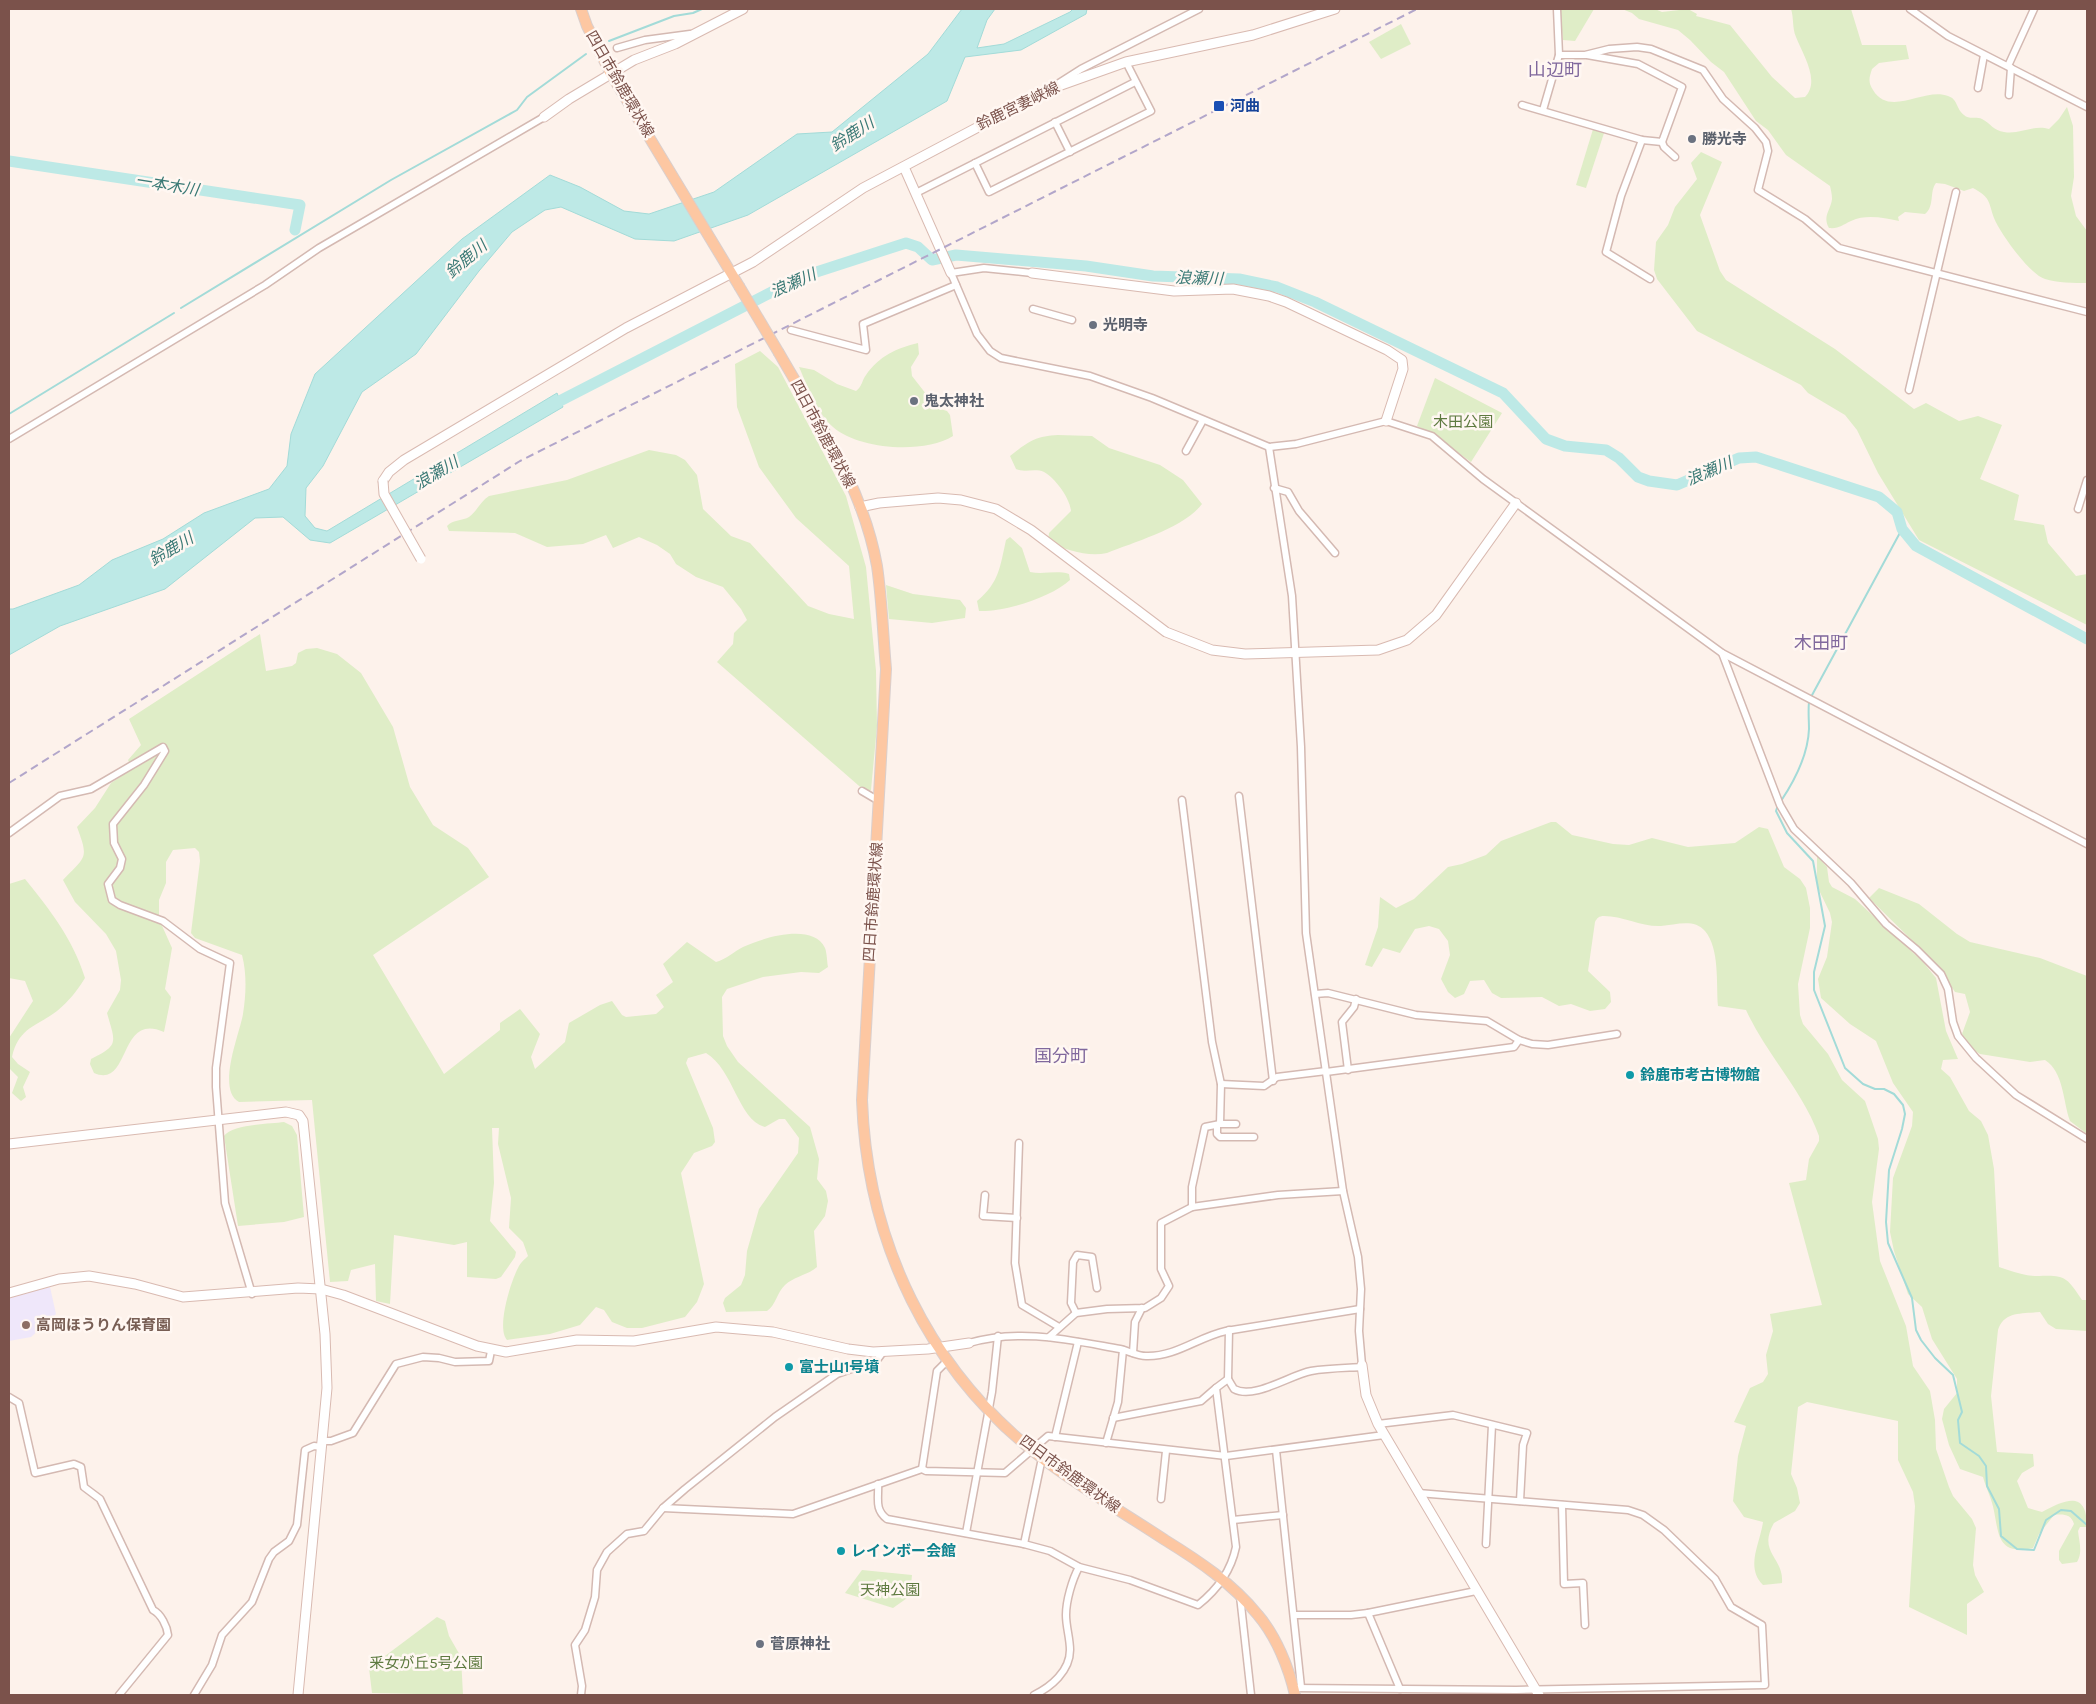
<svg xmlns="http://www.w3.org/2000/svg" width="2096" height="1704" font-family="Karla,'Noto Sans JP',sans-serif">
<rect width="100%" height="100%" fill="#fdf2eb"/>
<polygon fill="#efe7fa" points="50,1287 56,1314 31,1337 9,1341 9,1297"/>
<g fill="#dfedc7">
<polygon points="1560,9 1594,9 1575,41 1563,40"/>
<path d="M1622,9h33l7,3 26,-3 9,5 -1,2 34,9 42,52 23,21 10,-1c16,-16 -3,-44 -9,-60 -4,-9 -2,-19 -5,-28h60l11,36h44l3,14 -30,4 -7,6c-3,9 -4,13 1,21 17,28 51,-3 75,6 10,3 8,13 16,19 5,5 12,1 18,4 8,4 12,12 22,13 16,3 30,-8 45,-3l10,-10 8,-12 6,19 1,51 -3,19 5,20 11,15v52c-13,0 -30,0 -42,-4 -15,-4 -45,-46 -51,-61 -6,-17 -3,-20 -21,-30l-9,3 -19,-7 -9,-1c-7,9 -1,23 -11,31l-20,-2 -7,5 1,4c-16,-3 -32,-7 -48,0 -9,4 -12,8 -22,7 -7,-12 2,-18 3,-29 0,-4 -1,-9 -2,-13l-44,-31 -18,-25 -12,-9 -32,-49 -13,-10 -21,-22 -12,-10 -39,-11 -7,-6z"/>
<polygon points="1401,24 1411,44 1381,59 1369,42"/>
<polygon points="1594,126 1605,130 1586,188 1576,185"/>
<polygon points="1701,152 1722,162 1700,215 1720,271 1726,280 1835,349 1914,409 1926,403 1959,421 1978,416 2002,425 1980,479 2019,495 2014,520 2044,525 2048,543 2076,576 2087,574 2087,625 1919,540 1878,473 1857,430 1845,415 1808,393 1801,385 1697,331 1657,279 1654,270 1656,242 1668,225 1675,207 1697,179 1691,163"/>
<path d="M918,343l1,11 -8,13 1,9 25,32 10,3 3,4 3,21c-29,18 -94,14 -120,-9 -17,-15 -25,-40 -34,-60l15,3 23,14 19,7c6,-4 6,-11 10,-16 13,-19 31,-27 52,-32z"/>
<path d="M760,351l18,16 68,129 20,71 10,104 1,55 -6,64 -5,2 -149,-130 16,-18 1,-11 13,-13 -6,-11 -18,-22 -27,-10 -20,-13 -6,-10 -13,-9 -18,-8 -26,11 -7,-13 -23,9 -36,3 -32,-14 -66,-2 -2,-5c6,-7 16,-5 22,-9 8,-6 12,-16 20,-21l78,-16 82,-30 27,5 9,5 12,15 6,34 28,27 19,7 58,63 21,8 25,5 -5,-53 -53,-48 -37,-51 -22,-60 -2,-43z"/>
<polygon points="1435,378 1502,413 1471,462 1433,434 1417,426"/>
<path d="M1058,435l34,1 17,12 51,17 23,15 19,24c-18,24 -68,38 -95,49 -20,4 -40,-3 -59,-11l1,-9 22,-22c-1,-13 -16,-33 -27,-39 -9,-4 -20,1 -28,-3l-6,-13c18,-14 25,-20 48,-21z"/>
<path d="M1010,537l12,11 8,24c13,3 26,-2 39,2l1,6c-18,17 -65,32 -91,31l-2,-10c22,-18 23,-34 29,-61z"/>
<polygon points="886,585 913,594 960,600 966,608 965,618 932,623 889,619"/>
<path d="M260,634l6,37 26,-5 4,-3 2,-10 8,-4 11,-1 20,6 24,19 32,54 17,60 23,38 35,23 21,29 -116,78 71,119 56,-44v-7l20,-14 20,25 -9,23 4,12 30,-27 4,-19 31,-18 12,-4 10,14 4,2 30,-3 8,-7 -8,-12 17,-13 -10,-18 24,-22 29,20c11,-3 17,-10 27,-15 19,-9 70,-25 82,1 2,5 2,14 3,19l-9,6 -18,-1 -38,5 -36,12 -5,8 1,39 4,10 11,16 72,65 9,32 -2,20 9,12 2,10 -3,15 -11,15 3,36c-9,8 -22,9 -32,18 -8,7 -9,20 -18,26l-41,1 -3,-9 2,-5 16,-13 4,-10 2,-24 12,-42 39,-56 1,-15 -14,-19h-6l-14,8c-27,-7 -31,-57 -59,-74l-18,5 -2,5 27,65 2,14 -3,4 -18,7 -13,20 23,111 -7,18 -12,15 -43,11h-15l-15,-6 -8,-12 -8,-3 -16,18 -30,9 -43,6c-11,-12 4,-59 11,-72 2,-5 7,-9 10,-12l-5,-14 -14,-14 2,-30 -13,-54 1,-16h-7l2,55 -4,38 26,31 -1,5 -14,20 -5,2 -29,-2v-35l-13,3 -60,-10 -4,69 -14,-3 -1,-37 -24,6 -3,11 -18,1 -18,-182 -73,2c-23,-13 1,-69 4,-88 3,-19 4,-40 -1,-59l-47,-17 -4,-5 9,-72 -1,-9 -4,-4 -22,2 -7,12v21l-7,17v19l13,29 -7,41 6,8 -7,35c-46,-21 -33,57 -70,41l-4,-9 1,-5c29,-14 24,-17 16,-46l13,-23 1,-10 -5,-29 -10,-17 -31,-32 -12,-22c23,-24 26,-21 14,-53l18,-19 16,-25 21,-14 -4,-9 13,-15 -12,-26z"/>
<path d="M1551,822h5l16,13 41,9 16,1 23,-7 36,9 47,-4 24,-16 9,2 16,38 16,12 6,9 4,20v20l-12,56 2,31 3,9 25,30 14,26 23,21 13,38 1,10 -7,53 8,59 26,65 7,40 17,25 5,29 1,29 13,38 4,9 19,23 4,9 -3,37 2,10 9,17 -17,12v31l-58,-28 6,-101 -2,-14 -15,-32v-39l-91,-19 -9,5 -7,67 6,14 3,15 -5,8 -21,12c-17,30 10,34 8,60l-19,2c-18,-18 -3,-41 0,-63l-19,-5 -11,-16 5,-45 8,-30 -12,-4 16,-34 13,-6 5,-8 -2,-19 7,-24 -3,-17 52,-9 -33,-122 17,-3 3,-21 10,-18v-5c-16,-45 -53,-82 -73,-126l-28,-4c-2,-22 2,-57 -13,-75 -11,-13 -30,-6 -44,-5 -19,1 -38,-10 -57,-10 -5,0 -7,2 -9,6l-7,49 22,21 1,10 -6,7 -15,2 -19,-7 -12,2 -17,-9 -41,1 -9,-5 -8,-13 -14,1 -6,13 -9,4 -7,-6 -7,-13 9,-24 -2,-14 -9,-12 -10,-3 -14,3 -15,24 -17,-5 -11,19 -7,-2 13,-38 2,-30 16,11 18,-9 34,-32 14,-3 24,-9 15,-14z"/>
<path d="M1817,856l10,11 2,15 3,5 23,12 68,63 13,16 10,53 12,28 -15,1 -2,9 9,8 19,34 12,10 7,14 6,34 5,98c12,4 25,9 38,9 28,-1 29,0 45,24h5v31l-31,-2 -8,-5 -8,-12c-18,2 -36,-1 -42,18l-7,66 6,56 36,2 1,12 -12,7 -5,8 11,27 14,4c24,-13 45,-22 45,15h-7l-2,4c1,10 5,22 -1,31l-15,2 -3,-4v-9l15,-27c-3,-10 -11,-10 -20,-9l-15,19 -6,14c-34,7 -34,-11 -39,-37 -2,-12 -8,-23 -11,-34l-23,-8 -11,-24 -7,-26 2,-10 13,-16v-14l-25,-40 -10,-32 -14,-13 -14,-43 -4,-19 3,-54 19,-52 1,-14 -20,-29 -17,-42 -26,-17 -29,-26 -3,-19 9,-22 5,-35 -2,-9 -13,-27z"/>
<path d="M25,879c25,31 48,60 60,99 -8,13 -16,23 -28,33 -21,16 -38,16 -45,46l6,7 12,8 -7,15 3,10 -5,4 -9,-8 6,-16 -9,-9v-30l24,-37 -8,-20 -16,-3v-94z"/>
<path d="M1879,888l40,16 38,30 13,8 70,16 47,18v158l-17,-13c-7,-19 -6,-49 -25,-61l-15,2 -50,-8 -8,-5 -10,-15 8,-22 -5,-18 -10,-2 -19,-28 -67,-66z"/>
<path d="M284,1122l8,4 5,9 7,82 -20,5 -46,4 -14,-90c8,-12 46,-12 60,-14z"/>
<polygon points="862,1570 912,1575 910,1596 893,1608 845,1593"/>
<polygon points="437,1617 445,1621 449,1636 461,1657 463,1695 372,1693 369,1668"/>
</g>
<polygon fill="#bde9e6" stroke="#a3dbd8" points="962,9 995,9 987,20 977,48 1004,44 1070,12 1073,9 1087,9 1086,14 1021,50 965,57 947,101 748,215 674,241 635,239 561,207 545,210 512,232 479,271 416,354 362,392 323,466 306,488 305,516 315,528 327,531 557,393 563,407 330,543 310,540 283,517 255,518 165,589 60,626 9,655 9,609 13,609 79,585 112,560 163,539 204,513 269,489 287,466 291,434 315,374 462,239 550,175 580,187 624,211 649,214 714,192 797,134 832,132 928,54"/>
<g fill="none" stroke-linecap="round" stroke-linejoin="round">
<g stroke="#a3dbd8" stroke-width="2">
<polyline points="609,41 674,16 693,13 702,9"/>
<polyline points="181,308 391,180 517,110 527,97 586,54"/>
<polyline points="9,414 174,313"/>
<polyline points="1811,697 1902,529"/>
<path d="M1781,801c14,-21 27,-46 28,-72 0,-9 -1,-18 0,-27"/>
<polyline points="1778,805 1776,811 1787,833 1813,861 1825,926 1814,972 1814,990 1845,1068 1863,1084 1875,1089 1884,1089 1894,1094 1903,1105 1905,1114 1902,1129 1889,1170 1886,1222 1888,1243 1912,1298 1916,1330 1921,1340 1935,1358 1953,1375 1962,1412 1958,1420 1960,1443 1979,1456 1986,1466 1987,1486 1999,1509 2001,1536 2017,1549 2034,1550 2046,1520 2061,1510 2071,1511 2087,1525"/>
</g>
<g stroke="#bde9e6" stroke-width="11">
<polyline points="9,161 300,205 295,230"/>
<polyline points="548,407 801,277 906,243 918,247 932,260 956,255 1086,266 1153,276 1239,279 1277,287 1315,302 1503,393 1546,439 1565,446 1606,450 1619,458 1638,477 1649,481 1677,485 1739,458 1756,457 1879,497 1897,512 1902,529 1916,546 2087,639"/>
</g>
<g stroke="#d4b9b2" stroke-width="9">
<g id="street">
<polyline points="1910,9 1948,36 2087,107"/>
<polyline points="617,48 645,40 690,34"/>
<polyline points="1559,55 1585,55 1609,49 1637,47 1651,49 1703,70 1723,99 1755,128 1766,142 1768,151 1758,190 1805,219 1839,248 2087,312"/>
<polyline points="2008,66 2034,9"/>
<polyline points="1059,83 1081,69 1199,9"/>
<polyline points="1978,88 1984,55"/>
<polyline points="2009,95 2011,68"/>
<polyline points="1522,105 1642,140 1662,142 1682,87 1638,64 1587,55"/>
<polyline points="1543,110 1559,55 1557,9"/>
<polyline points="1055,122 1070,152"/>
<polyline points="1642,140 1621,196 1606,252 1650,279"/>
<polyline points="1662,142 1664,147 1675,157"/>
<polyline points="975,163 989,192 1151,111 1126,62"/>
<polyline points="916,193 1135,82"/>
<polyline points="1032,273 984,268 951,273 977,334 990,351 1001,358 1090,376 1152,398 1269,447 1296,444 1386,421 1432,436 1483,479 1722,653 2087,844"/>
<polyline points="1033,309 1072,320"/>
<polyline points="791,330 866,350 863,324 956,285"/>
<polyline points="1909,390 1956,192"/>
<polyline points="9,439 265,285 319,248 544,117"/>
<polyline points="1269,447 1292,596 1301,747 1306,933 1343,1191 1358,1257 1361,1289 1359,1331 1362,1365"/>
<polyline points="1186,451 1203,420"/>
<polyline points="1274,488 1288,492 1299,511 1335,553"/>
<polyline points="2078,509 2087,480"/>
<polyline points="1722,653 1780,805 1794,829 1851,883 1886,924 1917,950 1941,974 1948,989 1953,1022 1958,1036 1976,1058 2016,1095 2087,1139"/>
<polyline points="862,791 879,801"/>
<polyline points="1239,796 1273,1081"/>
<polyline points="1182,800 1212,1042 1221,1084 1220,1124 1205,1127 1192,1187 1192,1207"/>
<polyline points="9,833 60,796 91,789 163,747 165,751 144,785 113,824 114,843 122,859 120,868 108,884 112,900 120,905 163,921 200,949 230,963 216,1068 216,1087 225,1203 252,1294"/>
<polyline points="1315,994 1328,993 1416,1015 1487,1021 1519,1040 1532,1044 1548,1045 1617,1034"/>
<polyline points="1348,1070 1342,1022 1354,1007 1356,999"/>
<polyline points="1326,1072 1514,1047 1519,1040"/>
<polyline points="1221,1084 1264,1086 1277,1077 1326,1071"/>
<polyline points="1220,1124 1236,1124"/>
<polyline points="1217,1125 1217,1134 1220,1137 1254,1137"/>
<polyline points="1019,1143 1015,1263 1022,1305 1059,1327"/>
<polyline points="985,1195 983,1216 1017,1218"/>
<polyline points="1076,1313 1071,1303 1073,1262 1077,1255 1092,1257 1097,1288"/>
<polyline points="1049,1337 1076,1313 1107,1309 1145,1308 1161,1298 1169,1286 1161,1269 1161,1223 1192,1207 1278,1195 1343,1191"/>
<path d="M969,1343c51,-15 100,-3 151,6 9,2 17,7 26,7 30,1 52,-19 80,-25l134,-22"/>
<polyline points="1133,1353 1135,1322 1142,1308"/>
<polyline points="1228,1379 1229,1330"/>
<path d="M9,1397l10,6 16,70 39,-9 7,3 3,20 16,12 53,111c8,4 14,16 15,25l-49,60"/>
<polyline points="1113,1418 1201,1401 1216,1388"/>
<polyline points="1378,1424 1453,1415 1527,1433 1523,1445 1520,1501"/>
<polyline points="1055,1437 1078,1342"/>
<polyline points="323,1441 331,1441 353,1433 396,1364 423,1357 439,1358 455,1362 489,1361 491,1351"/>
<polyline points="1106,1443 1118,1402 1123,1350"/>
<polyline points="1276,1450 1301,1687"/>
<polyline points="922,1469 937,1371 947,1361"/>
<path d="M878,1484c1,14 -4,25 9,35l137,25 26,7 29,16 51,13 68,25c19,-15 33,-34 38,-58l-20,-159 12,-9 6,10c20,11 56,-14 77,-18 17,-3 34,-3 51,-4"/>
<polyline points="1161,1499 1166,1451"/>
<polyline points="1562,1505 1564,1584 1583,1583 1585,1625"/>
<polyline points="663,1508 793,1514 922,1469 926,1471 1005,1473 1048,1436 1226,1456 1384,1435"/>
<polyline points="1233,1520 1283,1515"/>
<polyline points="966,1533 992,1392 998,1336"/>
<polyline points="1024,1544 1042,1458"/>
<polyline points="1486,1544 1492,1425"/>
<polyline points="1240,1596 1251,1695"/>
<polyline points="1368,1613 1476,1591"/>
<polyline points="1294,1615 1351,1615 1368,1613 1400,1689"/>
<polyline points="1293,1688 1516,1690 1765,1685 1762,1625 1731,1607 1715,1579 1664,1530 1643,1515 1628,1510 1418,1493"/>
<polyline points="194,1695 212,1665 222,1635 252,1602 269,1559 274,1552 289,1541 297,1525 305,1450 314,1446 322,1447"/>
<polyline points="581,1695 582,1686 575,1645 585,1630 595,1597 597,1570 607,1552 627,1534 644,1531 663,1508 685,1489 775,1417 837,1374 877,1360 883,1352"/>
<path d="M1034,1695c17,-8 36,-24 36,-45 0,-12 -4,-23 -4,-35 0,-14 6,-35 13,-48"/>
</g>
</g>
<g stroke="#d9bab1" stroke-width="11">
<g id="secondary">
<polyline points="544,117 569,99 634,60 675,44 743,9"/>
<polyline points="904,167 951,273"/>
<polyline points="1032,273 1174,291 1233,289 1269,296 1286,302 1387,350 1402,360 1403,369 1386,421"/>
<polyline points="383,481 389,472 404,460 626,328 753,262 863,188 1050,89 1126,62 1253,35 1335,9"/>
<polyline points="860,507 879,503 938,498 961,500 996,509 1031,530 1166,632 1212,650 1245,654 1378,650 1407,640 1436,615 1516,503"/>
<polyline points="9,1144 286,1112 299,1115 303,1121 325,1334 327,1388 298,1695"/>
<polyline points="9,1293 59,1279 89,1276 135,1284 183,1297 298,1288 321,1289 343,1295 477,1346 506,1352 577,1340 634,1341 716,1327 773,1332 848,1349 873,1352 928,1349 969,1343"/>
<polyline points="1362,1365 1366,1395 1378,1424 1539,1695"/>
</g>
</g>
<g stroke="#dacfcd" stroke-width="12">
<g id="primary">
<polyline points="581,9 587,26 611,74 739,286"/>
<path d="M779,353c39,68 84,134 98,213 5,34 6,69 9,103l-24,431c5,142 67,272 180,358 39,30 82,55 123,82 34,21 67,43 93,75 18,21 31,53 37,80"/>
</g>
</g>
<use href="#street" stroke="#fff" stroke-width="6"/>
<use href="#secondary" stroke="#fff" stroke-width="9"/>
<use href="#primary" stroke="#fdc7a2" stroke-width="10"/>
<polyline stroke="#b2a6ca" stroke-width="2" stroke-dasharray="8 5" stroke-linecap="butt" points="9,783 520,461 1417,9"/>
<g stroke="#d9bab1" stroke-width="11" stroke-linecap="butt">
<polyline id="secondary-bridge" points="383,481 384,494 421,559"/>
</g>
<g stroke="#dacfcd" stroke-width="12" stroke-linecap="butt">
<polyline id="primary-bridge" points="739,286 779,353"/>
</g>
<use href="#secondary-bridge" stroke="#fff" stroke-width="9"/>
<use href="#primary-bridge" stroke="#fdc7a2" stroke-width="10"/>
</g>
<rect fill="#1a4fb4" stroke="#fff7f2" stroke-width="2" x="1213" y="100" width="12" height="12" rx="2.5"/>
<g fill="#6b7280" stroke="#fff7f2" stroke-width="2">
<circle cx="1692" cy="139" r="5"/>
<circle cx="1093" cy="325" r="5"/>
<circle cx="914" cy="401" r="5"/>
<circle cx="760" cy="1644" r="5"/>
</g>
<g fill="#0f9aa8" stroke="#fff7f2" stroke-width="2">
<circle cx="1630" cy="1075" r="5"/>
<circle cx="789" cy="1367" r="5"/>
<circle cx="841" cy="1551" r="5"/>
</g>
<circle fill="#8d6e63" stroke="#fff7f2" stroke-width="2" cx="26" cy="1325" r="5"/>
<g text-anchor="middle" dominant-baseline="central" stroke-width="5" stroke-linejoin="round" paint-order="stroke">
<g font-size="15" fill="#7b524b" stroke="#fff7f2">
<text transform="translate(620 84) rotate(60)">四日市鈴鹿環状線</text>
<text transform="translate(1018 106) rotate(-26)">鈴鹿宮妻峡線</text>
<text transform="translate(823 434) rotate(62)">四日市鈴鹿環状線</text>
<text transform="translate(873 902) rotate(-86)">四日市鈴鹿環状線</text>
<text transform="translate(1070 1474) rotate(36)">四日市鈴鹿環状線</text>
</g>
<g font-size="15" font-weight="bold" fill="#164399" stroke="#fff7f2" text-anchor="start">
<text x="1230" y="106">河曲</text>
</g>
<g font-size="15" font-weight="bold" fill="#5b616d" stroke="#fff7f2" text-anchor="start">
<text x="1702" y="139">勝光寺</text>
<text x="1103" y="325">光明寺</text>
<text x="924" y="401">鬼太神社</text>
<text x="770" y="1644">菅原神社</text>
</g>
<g font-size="15" fill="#5e7a40" stroke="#fff7f2">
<text x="1463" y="422">木田公園</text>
<text x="890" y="1590">天神公園</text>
<text x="426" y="1663">釆女が丘5号公園</text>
</g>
<g font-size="15" font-weight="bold" fill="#0d838f" stroke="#fff7f2" text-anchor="start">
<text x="1640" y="1075">鈴鹿市考古博物館</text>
<text x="799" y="1367">富士山1号墳</text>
<text x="851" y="1551">レインボー会館</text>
</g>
<g font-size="15" font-weight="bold" fill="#785e54" stroke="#fff7f2" text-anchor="start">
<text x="36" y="1325">高岡ほうりん保育園</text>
</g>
<g font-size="16" font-style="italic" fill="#3a7975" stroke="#fff7f2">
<text transform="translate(852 134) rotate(-33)">鈴鹿川</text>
<text transform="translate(167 185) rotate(9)">一本木川</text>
<text transform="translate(466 259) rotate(-40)">鈴鹿川</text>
<text transform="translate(1199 278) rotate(2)">浪瀬川</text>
<text transform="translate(793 283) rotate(-24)">浪瀬川</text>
<text transform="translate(1709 471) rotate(-23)">浪瀬川</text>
<text transform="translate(436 473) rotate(-31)">浪瀬川</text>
<text transform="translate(171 549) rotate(-31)">鈴鹿川</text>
</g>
<g font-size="18" fill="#80689d" stroke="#fff7f2">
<text x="1555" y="70">山辺町</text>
<text x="1821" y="643">木田町</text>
<text x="1061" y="1056">国分町</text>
</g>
</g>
<rect width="2096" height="1704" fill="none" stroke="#7b524b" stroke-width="20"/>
</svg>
